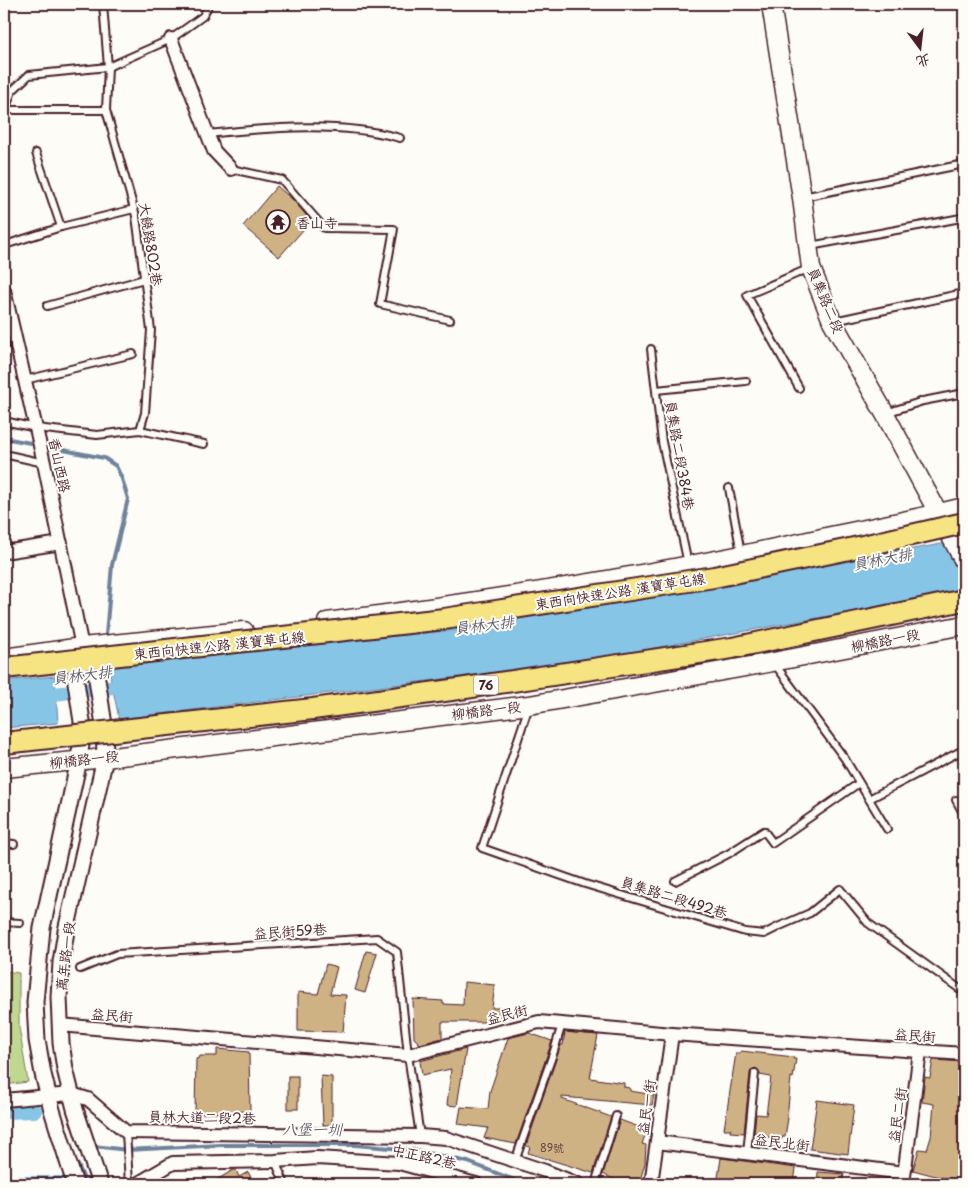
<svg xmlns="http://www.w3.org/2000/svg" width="968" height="1188" font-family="'Playpen Sans','LXGW WenKai TC',sans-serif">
<rect width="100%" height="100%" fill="#fdfcf7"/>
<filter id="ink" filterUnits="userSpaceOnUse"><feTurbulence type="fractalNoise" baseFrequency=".02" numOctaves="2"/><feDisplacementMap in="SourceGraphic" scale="10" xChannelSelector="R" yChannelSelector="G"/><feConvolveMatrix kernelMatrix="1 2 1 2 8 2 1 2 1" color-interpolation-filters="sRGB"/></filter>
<g filter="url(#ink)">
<polygon fill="#bfd88f" stroke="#847c5d" points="4,971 19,973 19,1027 28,1082 4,1085"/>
<g fill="#86c5e6" stroke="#6e839b">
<polygon points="964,540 964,591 572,663 119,719 108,666 454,630"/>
<polygon points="55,676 58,723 4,728 4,681"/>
</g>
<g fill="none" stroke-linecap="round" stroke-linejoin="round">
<g stroke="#6e839b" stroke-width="4">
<polyline points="4,438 36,444"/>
<polyline points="43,446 104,458 116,466 122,479 128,499 112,565 106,635"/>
<polyline points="94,1146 127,1150 221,1145 355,1145 414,1150 468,1162 525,1184"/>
<polyline points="78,1165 86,1184"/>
</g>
<g stroke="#86c5e6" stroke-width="14">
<polyline points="4,700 130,685"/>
<polyline points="4,1112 35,1111"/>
<polyline points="4,1183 60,1183"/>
</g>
</g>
<g fill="#cfb284" stroke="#4a1f2b">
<polygon points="277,186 293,200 311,221 279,257 243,226"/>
<polygon points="366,951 377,953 365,993 355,990"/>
<polygon points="326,964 337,967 330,994 346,995 343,1032 298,1031 298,992 318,994"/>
<polygon points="464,982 495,985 492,1008 501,1008 500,1022 442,1022 442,1038 420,1044 414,1038 413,999 443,1001 443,1004 463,1005"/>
<polygon points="565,1032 598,1035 590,1078 624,1083 624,1087 630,1088 630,1091 654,1095 652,1105 562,1097 562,1099 611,1117 593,1173 528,1153 530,1147 526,1146 561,1045 563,1045"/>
<polygon points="529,1033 552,1041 516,1144 484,1138 488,1128 458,1124 461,1107 488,1109 490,1091 508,1038"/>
<polygon points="217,1049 249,1052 250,1111 195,1114 196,1059 199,1058 200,1056 217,1056"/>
<polygon points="466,1049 457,1106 447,1105 451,1069 422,1075 420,1061"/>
<polygon points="741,1051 794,1057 793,1059 796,1059 793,1078 791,1077 787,1118 788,1118 785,1137 782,1137 782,1139 761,1136 761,1133 754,1133 756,1114 766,1115 771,1077 760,1075 759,1071 756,1068 751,1070 750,1073 744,1133 730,1132 731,1129 724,1129 736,1053 740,1053"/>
<polygon points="933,1060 964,1062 964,1180 943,1178 913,1170 919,1149 927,1150 931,1137 934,1104 922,1102 925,1077 930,1078"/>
<rect x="288" y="1076" width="10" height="33"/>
<polygon points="321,1076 332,1077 332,1125 323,1125"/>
<polygon points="817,1100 854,1105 848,1154 810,1149"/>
<polygon points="620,1120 647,1130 642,1144 646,1145 645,1163 639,1184 623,1184 603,1174"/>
<polygon points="721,1158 796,1168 794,1184 717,1184"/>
<polygon points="233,1170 236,1170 239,1177 248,1172 255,1184 210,1184"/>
<polygon points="818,1172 844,1174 842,1184 817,1184"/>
</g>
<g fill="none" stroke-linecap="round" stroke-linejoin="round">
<g stroke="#4a1f2b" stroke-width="10">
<g id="service">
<polyline points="103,4 108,67 106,110 136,216 151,330 145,413 140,430"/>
<polyline points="4,110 106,110"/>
<polyline points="5,110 12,91 29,75 108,67 171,39 203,16 209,4"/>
<path d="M207,134c64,-6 131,-13 193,4"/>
<polyline points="36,153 61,227"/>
<polyline points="231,169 282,180 324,228 394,229 380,304 450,320"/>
<polyline points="803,197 964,164"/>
<polyline points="810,246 961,218"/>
<polyline points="4,247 8,244 61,227 134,209"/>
<polyline points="47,306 144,279"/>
<polyline points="834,321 964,293"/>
<polyline points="651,349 662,442 688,564"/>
<polyline points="25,380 133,354"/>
<polyline points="799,388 747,295 810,268"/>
<polyline points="656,390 746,381"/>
<polyline points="886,413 923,401 964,393"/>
<polyline points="4,421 36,428 97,435 140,430 204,444"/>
<polyline points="4,454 44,463"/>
<polyline points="729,488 741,553"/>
<polyline points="774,663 845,759 887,829"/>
<polyline points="529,706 482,848 585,884 745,932 764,934 780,926 810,913 840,889 868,923 964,992"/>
<polyline points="869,799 963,750"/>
<polyline points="956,800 964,815"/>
<polyline points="4,843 14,844"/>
<polyline points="675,881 728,854 764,831 773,843 859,783"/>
<polyline points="4,922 20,923"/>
<polyline points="80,969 117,954 377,938 397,952 408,1055 420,1136"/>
<polyline points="126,1132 129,1184"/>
<polyline points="747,1153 755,1073"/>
<polyline points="275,1161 285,1184"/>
<polyline points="515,1161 554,1051 562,1024"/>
<polyline points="595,1184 616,1116"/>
</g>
</g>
<g stroke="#4a1f2b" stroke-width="16">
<g id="minor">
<polyline points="171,39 214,151 231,169"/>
<polyline points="4,290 44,463 82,647"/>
<polyline points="4,552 61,543"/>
<polyline points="60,1025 408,1055 539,1022 672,1034 964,1054"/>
<polyline points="4,1100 71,1094 88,1099 126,1132 420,1136 446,1138 545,1171 578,1184"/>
<polyline points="657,1142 904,1173"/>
<polyline points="137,1184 173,1163 275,1161 317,1158 399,1163 476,1184"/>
<polyline points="651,1184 672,1034"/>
<polyline points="903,1184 920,1051"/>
</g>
</g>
<g stroke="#4a1f2b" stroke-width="19">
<g id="tertiary">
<polyline points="85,651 95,666 104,725 105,758 66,931 61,962 59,997 61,1043 65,1069 75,1109 100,1184"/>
<polyline points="75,1184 52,1110 43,1074 37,1040 35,1002 42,928 79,760 83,728 74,669 81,651"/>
</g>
</g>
<g stroke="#4a1f2b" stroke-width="21">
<g id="secondary">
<polyline points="771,4 802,198 811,268 832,321 885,414 964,561"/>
<path d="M327,622c169,-22 338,-49 504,-86 45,-9 89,-18 133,-29"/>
<polyline points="4,658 82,647 244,631"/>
<polyline points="4,768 105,758 529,705 773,662 964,625"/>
</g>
</g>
<use href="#service" stroke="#fdfcf7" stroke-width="6"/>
<use href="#minor" stroke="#fdfcf7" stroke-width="12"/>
<use href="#tertiary" stroke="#fdfcf7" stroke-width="15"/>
<use href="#secondary" stroke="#fdfcf7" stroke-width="18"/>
<g stroke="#4a1f2b" stroke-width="24" stroke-linecap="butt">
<g id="trunk-bridge">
<polyline points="4,668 444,619 714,577 845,550 964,523"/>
<polyline points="4,743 313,709 459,689 732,648 964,600"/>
</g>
</g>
<use href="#trunk-bridge" stroke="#f6e381" stroke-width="20"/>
</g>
</g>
<defs>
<g id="temple-ring" transform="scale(1.25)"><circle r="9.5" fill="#fdfcf7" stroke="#4a1f2b" stroke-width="1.5"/><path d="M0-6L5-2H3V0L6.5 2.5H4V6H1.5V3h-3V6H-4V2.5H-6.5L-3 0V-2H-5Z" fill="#4a1f2b"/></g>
</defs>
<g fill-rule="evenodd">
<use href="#temple-ring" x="278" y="222"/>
</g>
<g text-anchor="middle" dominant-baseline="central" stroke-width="4" stroke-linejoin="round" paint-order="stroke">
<g font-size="11" fill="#6b4441">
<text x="552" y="1147">89號</text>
</g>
<rect fill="#fdfcf7" stroke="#806168" stroke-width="1" x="473.5" y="675.5" width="25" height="19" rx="4"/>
<g font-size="12" font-weight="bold" fill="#4a1f2b">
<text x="486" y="685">76</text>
</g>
<g font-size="14" fill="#4a1f2b" stroke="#fdfcf7" text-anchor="start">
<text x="296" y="222">香山寺</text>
</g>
<g font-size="14" fill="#4a1f2b" stroke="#fdfcf7">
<text transform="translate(151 244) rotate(81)">大饒路802巷</text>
<text transform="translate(826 300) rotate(67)">員集路二段</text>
<text transform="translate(680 455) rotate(80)">員集路二段384巷</text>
<text transform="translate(60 465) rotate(78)">香山西路</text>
<text transform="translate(620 591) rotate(-9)">東西向快速公路 漢寶草屯線</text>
<text transform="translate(885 640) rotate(-11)">柳橋路一段</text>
<text transform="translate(219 645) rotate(-6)">東西向快速公路 漢寶草屯線</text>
<text transform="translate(486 710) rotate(-7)">柳橋路一段</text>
<text transform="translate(84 759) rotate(-6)">柳橋路一段</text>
<text transform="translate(674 897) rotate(17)">員集路二段492巷</text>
<text transform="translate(290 931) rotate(-4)">益民街59巷</text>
<text transform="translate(65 956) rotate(-83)">萬年路一段</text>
<text transform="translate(507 1014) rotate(-14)">益民街</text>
<text transform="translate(112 1015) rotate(5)">益民街</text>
<text transform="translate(915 1035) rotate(4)">益民街</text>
<text transform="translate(646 1107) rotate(-82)">益民一街</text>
<text transform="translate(897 1115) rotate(-82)">益民二街</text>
<text transform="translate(202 1117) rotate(1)">員林大道二段2巷</text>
<text transform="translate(782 1142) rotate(7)">益民北街</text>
<text transform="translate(424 1156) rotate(13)">中正路2巷</text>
</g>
<g font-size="15" font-style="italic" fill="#5f596c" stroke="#fdfcf7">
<text transform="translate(882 558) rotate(-11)">員林大排</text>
<text transform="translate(484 624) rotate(-7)">員林大排</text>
<text transform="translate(82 674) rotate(-7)">員林大排</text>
<text x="312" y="1128">八堡一圳</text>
</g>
</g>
<rect width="968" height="1188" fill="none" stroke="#fdfcf7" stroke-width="20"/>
<rect x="10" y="10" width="948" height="1168" fill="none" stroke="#4a1f2b" stroke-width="2" filter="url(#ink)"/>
<g transform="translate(920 48) rotate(165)" stroke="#fdfcf7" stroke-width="4" paint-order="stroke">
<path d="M0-4L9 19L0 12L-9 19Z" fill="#4a1f2b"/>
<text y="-8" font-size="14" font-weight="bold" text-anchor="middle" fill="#4a1f2b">北</text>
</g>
</svg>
